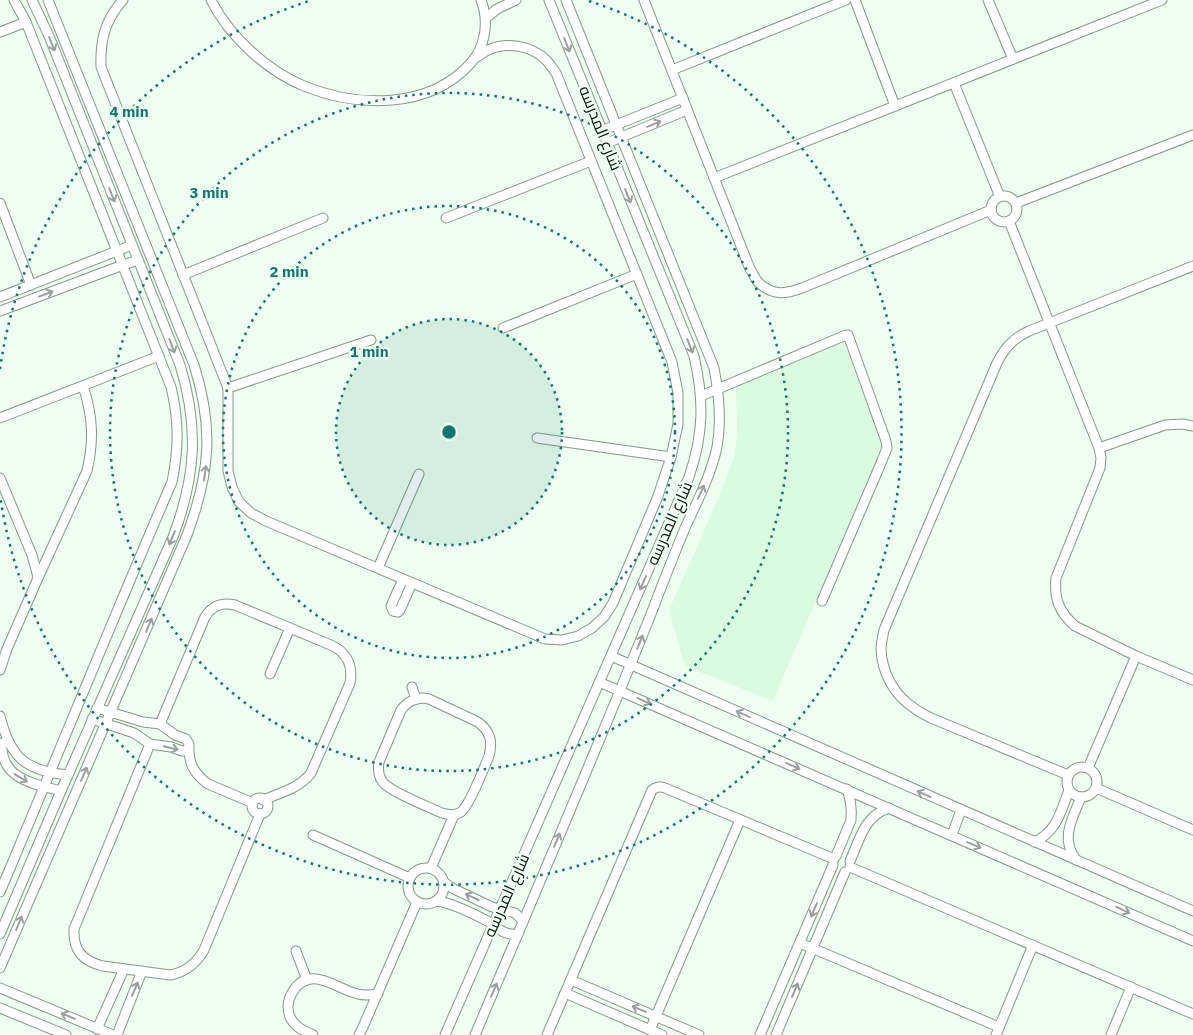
<svg xmlns="http://www.w3.org/2000/svg" width="1193" height="1035" font-family="'IBM Plex Sans',Cairo,sans-serif">
<rect width="100%" height="100%" fill="#eefef1"/>
<polygon fill="#dbfbe0" points="844,342 883,444 773,701 685,666 669,610 718,499 734,457 737,435 737,415 735,383"/>
<g fill="none" stroke-linecap="round" stroke-linejoin="round">
<g stroke="#829a86" stroke-width="11">
<g id="street">
<path d="M123,0c-18,20 -23,40 -22,67l127,321v83l4,16 7,15 12,11 15,8 279,118 17,1 16,-4 14,-8 12,-11 9,-14 45,-107 13,-39 7,-33v-31l-6,-31 -116,-289c-3,-4 -6,-9 -10,-13 -14,-14 -39,-19 -58,-10 -4,2 -9,6 -13,8"/>
<path d="M211,0c18,36 56,71 93,86 54,22 125,23 166,-22 16,-17 19,-43 11,-64"/>
<path d="M644,0l106,269c3,4 5,10 9,14 14,13 27,11 43,5l189,-78"/>
<polyline points="855,0 895,106"/>
<polyline points="988,0 1013,59"/>
<polyline points="486,18 497,9 516,0"/>
<polyline points="0,32 26,22"/>
<polyline points="672,70 846,0"/>
<polyline points="954,83 1000,197"/>
<polyline points="601,131 683,98"/>
<polyline points="607,143 687,110"/>
<polyline points="714,178 1162,0"/>
<circle cx="1004" cy="209" r="13"/>
<polyline points="0,203 31,285"/>
<polyline points="1016,203 1193,135"/>
<polyline points="446,218 591,161"/>
<path d="M1009,221l90,227 2,10 -1,10 -44,110c-2,21 3,34 19,48l61,30 57,24"/>
<polyline points="183,275 323,218"/>
<polyline points="0,297 132,245"/>
<polyline points="0,311 123,265 138,260"/>
<polyline points="503,328 637,274"/>
<polyline points="228,388 371,340"/>
<polyline points="701,396 846,335 848,335 886,441 887,448 881,463 822,601"/>
<polyline points="0,418 159,356"/>
<polyline points="537,438 671,457"/>
<polyline points="1099,448 1165,425 1183,424 1193,426"/>
<polyline points="0,478 32,555 38,577"/>
<polyline points="378,568 419,474"/>
<polyline points="403,579 391,606 393,611 398,612 400,610 412,583"/>
<polyline points="611,656 1193,911"/>
<path d="M0,670l7,-21 31,-71 49,-107c7,-30 6,-55 -4,-85"/>
<polyline points="270,674 290,628"/>
<polyline points="599,682 1193,941"/>
<polyline points="412,687 416,699"/>
<path d="M423,698l6,1 49,23c12,9 15,19 11,34 -5,12 -19,49 -28,56 -6,4 -12,3 -19,1 -13,-6 -54,-22 -60,-32 -4,-6 -4,-13 -3,-19l22,-52c6,-8 12,-11 22,-12z"/>
<path d="M97,708l46,14 17,2 15,11 11,4 3,5c-1,18 4,29 19,40l45,19"/>
<path d="M0,716c10,41 25,55 68,59"/>
<polyline points="92,719 134,733 150,744 171,747 182,751 188,750"/>
<path d="M160,724l45,-107c7,-11 16,-15 30,-12l98,41c15,8 20,20 17,37l-39,90c-11,15 -31,20 -48,27"/>
<path d="M2,743c-2,36 32,41 59,48"/>
<path d="M150,744l-76,185c-1,21 8,32 29,37l67,9c16,-3 26,-11 34,-25l56,-136"/>
<circle cx="1082" cy="782" r="15"/>
<polyline points="1088,768 1136,656"/>
<path d="M1068,775l-137,-57c-6,-3 -12,-6 -17,-10 -20,-13 -32,-35 -33,-59 0,-6 2,-13 3,-19l113,-267c8,-16 17,-25 32,-32l164,-65"/>
<polyline points="1096,788 1193,830"/>
<circle cx="260" cy="806" r="8"/>
<polyline points="313,835 410,878"/>
<polyline points="952,835 961,810"/>
<path d="M1034,842c23,-10 27,-31 35,-52"/>
<path d="M836,856l15,-36c1,-11 0,-20 -4,-31"/>
<path d="M1076,860c-16,-22 -4,-40 5,-63"/>
<path d="M850,861c10,-22 14,-45 39,-53"/>
<polyline points="850,867 1193,1014"/>
<circle cx="426" cy="886" r="18"/>
<polyline points="431,868 454,815"/>
<polyline points="445,883 454,889 492,907 515,913 521,919 523,922"/>
<path d="M0,892c58,-137 113,-274 172,-410 7,-34 7,-62 -1,-95l-145,-365 -12,-22"/>
<path d="M437,901c14,2 39,14 52,21 10,6 15,14 29,12"/>
<path d="M0,934l61,-143 112,-254c23,-61 26,-110 7,-172l-131,-329 -17,-36"/>
<polyline points="800,943 999,1027"/>
<polyline points="296,951 307,980"/>
<path d="M0,968l187,-433c23,-62 27,-107 7,-170l-146,-365"/>
<polyline points="571,980 699,1035"/>
<polyline points="0,988 113,1035"/>
<polyline points="565,993 662,1035"/>
<polyline points="0,1008 66,1035"/>
<polyline points="97,1029 124,969"/>
<polyline points="650,1030 740,820"/>
<polyline points="117,1035 142,971"/>
<path d="M313,1035c-8,-4 -17,-7 -22,-16 -4,-8 -4,-18 1,-26 17,-30 44,-4 66,1 7,2 13,1 20,0"/>
<polyline points="359,1035 363,1027 417,902"/>
<path d="M445,1035l244,-558c15,-44 15,-77 5,-121l-145,-356"/>
<path d="M475,1035c60,-142 121,-283 178,-426 10,-27 21,-54 32,-81 12,-26 26,-53 32,-81 5,-27 2,-53 -3,-79l-148,-368"/>
<path d="M547,1035l105,-245c4,-3 8,-4 13,-2l169,71"/>
<polyline points="760,1035 833,865"/>
<polyline points="776,1035 845,872"/>
<polyline points="996,1035 1033,945"/>
<polyline points="1111,1035 1131,987"/>
</g>
</g>
<use href="#street" stroke="#fff" stroke-width="9"/>
</g>
<defs><path id="oneway-shaft" d="M-6 0H5M1.5-3L5.5 0L1.5 3" fill="none" stroke-width="1.6" stroke-linecap="round" stroke-linejoin="round" transform="scale(1.25)"/></defs>
<g stroke="#9ca09d">
<use href="#oneway-shaft" transform="translate(52 44) rotate(68)"/>
<use href="#oneway-shaft" transform="translate(567 45) rotate(68)"/>
<use href="#oneway-shaft" transform="translate(654 124) rotate(-23)"/>
<use href="#oneway-shaft" transform="translate(112 195) rotate(68)"/>
<use href="#oneway-shaft" transform="translate(628 196) rotate(68)"/>
<use href="#oneway-shaft" transform="translate(46 294) rotate(-21)"/>
<use href="#oneway-shaft" transform="translate(172 346) rotate(69)"/>
<use href="#oneway-shaft" transform="translate(690 346) rotate(68)"/>
<use href="#oneway-shaft" transform="translate(205 473) rotate(-82)"/>
<use href="#oneway-shaft" transform="translate(701 492) rotate(-66)"/>
<use href="#oneway-shaft" transform="translate(172 538) rotate(113)"/>
<use href="#oneway-shaft" transform="translate(643 583) rotate(114)"/>
<use href="#oneway-shaft" transform="translate(149 625) rotate(-67)"/>
<use href="#oneway-shaft" transform="translate(640 642) rotate(-68)"/>
<use href="#oneway-shaft" transform="translate(644 701) rotate(24)"/>
<use href="#oneway-shaft" transform="translate(743 714) rotate(-156)"/>
<use href="#oneway-shaft" transform="translate(171 748) rotate(13)"/>
<use href="#oneway-shaft" transform="translate(793 766) rotate(24)"/>
<use href="#oneway-shaft" transform="translate(84 774) rotate(-66)"/>
<use href="#oneway-shaft" transform="translate(21 778) rotate(31)"/>
<use href="#oneway-shaft" transform="translate(924 794) rotate(-156)"/>
<use href="#oneway-shaft" transform="translate(557 840) rotate(-67)"/>
<use href="#oneway-shaft" transform="translate(974 845) rotate(23)"/>
<use href="#oneway-shaft" transform="translate(472 897) rotate(-155)"/>
<use href="#oneway-shaft" transform="translate(814 910) rotate(113)"/>
<use href="#oneway-shaft" transform="translate(1123 910) rotate(24)"/>
<use href="#oneway-shaft" transform="translate(19 923) rotate(-67)"/>
<use href="#oneway-shaft" transform="translate(135 989) rotate(-67)"/>
<use href="#oneway-shaft" transform="translate(494 990) rotate(-67)"/>
<use href="#oneway-shaft" transform="translate(795 990) rotate(-67)"/>
<use href="#oneway-shaft" transform="translate(639 1009) rotate(-157)"/>
<use href="#oneway-shaft" transform="translate(68 1016) rotate(-158)"/>
</g>
<circle cx="449" cy="432" r="113" fill="#0f766e" fill-opacity=".12"/>
<g fill="none" stroke="#0f766e" stroke-width="2.5" stroke-dasharray="2.5 5">
<circle cx="449" cy="432" r="113"/>
<circle cx="449" cy="432" r="226"/>
<circle cx="449" cy="432" r="339"/>
<path d="M0 369A453 453 0 0 1 309 1M589 1A453 453 0 1 1 0 495"/>
</g>
<g text-anchor="middle" dominant-baseline="central" stroke-width="5" stroke-linejoin="round" paint-order="stroke">
<g font-size="16" fill="#08110a" stroke="#eefef1">
<text transform="translate(601 128) rotate(68)">شارع المدرسه</text>
<text transform="translate(669 523) rotate(-66)">شارع المدرسه</text>
<text transform="translate(506 895) rotate(-66)">شارع المدرسه</text>
</g>
</g>
<circle cx="449" cy="432" r="8" fill="#0f766e" stroke="#eefef1" stroke-width="2.5"/>
<g font-size="15" text-anchor="middle" font-weight="bold" fill="#0f766e" stroke="#eefef1" stroke-width="5" stroke-linejoin="round" paint-order="stroke">
<text x="129" y="117">4 min</text>
<text x="209" y="198">3 min</text>
<text x="289" y="277">2 min</text>
<text x="369" y="357">1 min</text>
</g>
</svg>
